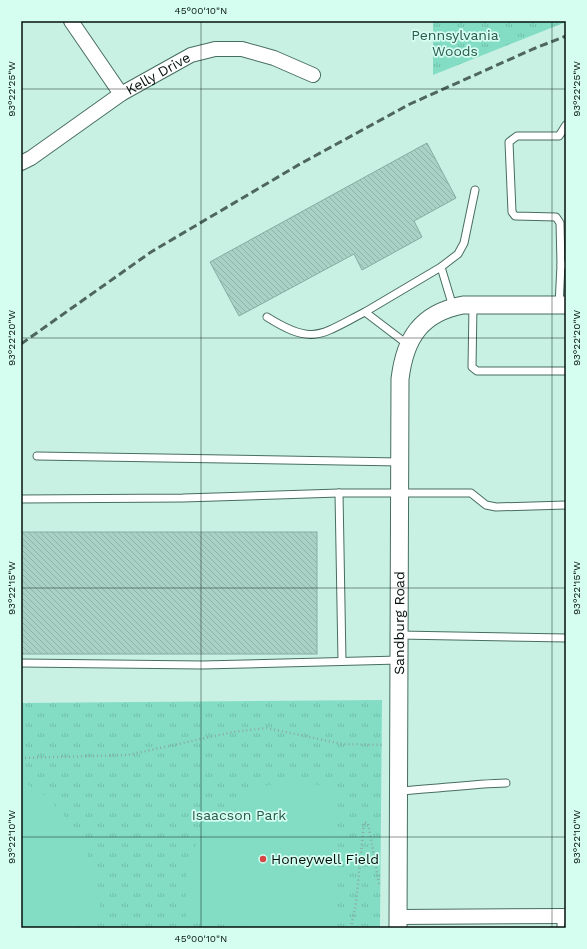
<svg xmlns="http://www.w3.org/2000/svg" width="587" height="949" font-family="'Work Sans',sans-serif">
<defs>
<pattern id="grass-tufts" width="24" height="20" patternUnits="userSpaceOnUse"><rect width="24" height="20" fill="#83ddc5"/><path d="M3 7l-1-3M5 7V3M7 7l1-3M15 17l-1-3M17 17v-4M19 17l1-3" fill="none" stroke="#70bda8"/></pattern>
<pattern id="building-back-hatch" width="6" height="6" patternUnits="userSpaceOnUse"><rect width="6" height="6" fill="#a9d1c5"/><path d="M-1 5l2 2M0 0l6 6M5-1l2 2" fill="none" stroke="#90b2a8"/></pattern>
</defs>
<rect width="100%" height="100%" fill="#c8f1e4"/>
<g fill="url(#grass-tufts)">
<polygon points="433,21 566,21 566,22 433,75"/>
<polygon points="382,700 380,928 21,928 21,703"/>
</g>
<g fill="#83ddc5">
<path d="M21,780c8,6 18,11 25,17 36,31 56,80 54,127l-48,4h-31z"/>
<path d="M291,781l42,6 2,133 -9,8h-68l-72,-7c0,-18 -1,-36 2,-53 7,-33 35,-68 67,-79 12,-4 24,-6 36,-8z"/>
</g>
<g fill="url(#building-back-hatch)" stroke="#86ada2">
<polygon points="427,143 456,198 414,221 422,237 362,270 354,254 239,316 210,262"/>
<rect x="21" y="532" width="296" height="122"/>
</g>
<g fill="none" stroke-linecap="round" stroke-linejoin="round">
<g stroke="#486d62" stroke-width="9">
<g id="service">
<polyline points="561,265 560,223 556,217 515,216 512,212 509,142 517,136 559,136 566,125"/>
<polyline points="441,267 458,254 464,243 475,190"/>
<polyline points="559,305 561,265 565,265"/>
<polyline points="473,306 472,367 477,371 566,371"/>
<path d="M267,317c46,29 53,18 98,-5"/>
<polyline points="407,344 365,312 441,267 453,307"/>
<polyline points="37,456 400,462"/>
<polyline points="339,493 342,661"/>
<polyline points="21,499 183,498 339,493 471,493 486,505 496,507 566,505"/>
<polyline points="399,635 566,638"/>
<polyline points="21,663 202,665 399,660"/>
<path d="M399,791c36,-2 71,-7 107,-8"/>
<polyline points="561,916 561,928"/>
</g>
</g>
<g stroke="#486d62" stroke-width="16">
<g id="minor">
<polyline points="71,21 121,94"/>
<path id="s1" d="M21,163l10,-5 90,-64 70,-39 24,-6h27l32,9 39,17"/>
<polyline points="398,917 566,916"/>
</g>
</g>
<g stroke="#486d62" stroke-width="19">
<g id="tertiary">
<path id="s2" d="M398,928l2,-549c5,-41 21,-66 63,-74h103"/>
</g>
</g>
<g stroke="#8aaaa0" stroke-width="2.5" stroke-dasharray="1 3" stroke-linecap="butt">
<polyline points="21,758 128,755 233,732 267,728 342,744 384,745"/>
<polyline points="351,928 356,903 364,822 368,823 379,884"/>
</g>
<use href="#service" stroke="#fff" stroke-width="7"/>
<use href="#minor" stroke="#fff" stroke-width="14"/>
<use href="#tertiary" stroke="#fff" stroke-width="17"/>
<polyline stroke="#4e665e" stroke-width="3" stroke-dasharray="8 4" stroke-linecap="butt" points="21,344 151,252 300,164 410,104 533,49 566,36"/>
</g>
<path fill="none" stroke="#04110d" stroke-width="1" stroke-opacity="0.45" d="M201,21v907M552,21v907M21,89h545M21,338h545M21,588h545M21,837h545"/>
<circle fill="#d64746" stroke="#d5fef1" stroke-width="1.5" cx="263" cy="859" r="4"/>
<g text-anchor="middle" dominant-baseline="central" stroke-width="3.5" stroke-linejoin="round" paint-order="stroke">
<g font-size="14" fill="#29594c" stroke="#d5fef1">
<text x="455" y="35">Pennsylvania<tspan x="455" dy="16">Woods</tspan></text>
<text x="239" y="815">Isaacson Park</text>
</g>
<g font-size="14" fill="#04110d" stroke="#d5fef1">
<text stroke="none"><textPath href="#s1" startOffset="164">Kelly Drive</textPath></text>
<text stroke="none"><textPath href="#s2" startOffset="305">Sandburg Road</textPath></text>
</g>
<g font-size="14" fill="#04110d" stroke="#d5fef1" text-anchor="start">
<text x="271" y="859">Honeywell Field</text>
</g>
</g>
<rect width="587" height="949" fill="none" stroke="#d5fef1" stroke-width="44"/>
<rect x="22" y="22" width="543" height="905" fill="none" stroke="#04110d" stroke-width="1.5"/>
<g font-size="10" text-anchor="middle" fill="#04110d">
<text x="201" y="14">45°00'10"N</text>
<text transform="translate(576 89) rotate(-90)" y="4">93°22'25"W</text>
<text transform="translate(11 89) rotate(-90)" y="4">93°22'25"W</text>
<text transform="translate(576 338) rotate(-90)" y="4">93°22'20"W</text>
<text transform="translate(11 338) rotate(-90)" y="4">93°22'20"W</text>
<text transform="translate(11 588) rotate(-90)" y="4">93°22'15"W</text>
<text transform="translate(576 588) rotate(-90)" y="4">93°22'15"W</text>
<text transform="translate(576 837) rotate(-90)" y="4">93°22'10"W</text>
<text transform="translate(11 837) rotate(-90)" y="4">93°22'10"W</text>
<text x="201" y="942">45°00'10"N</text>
</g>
</svg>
